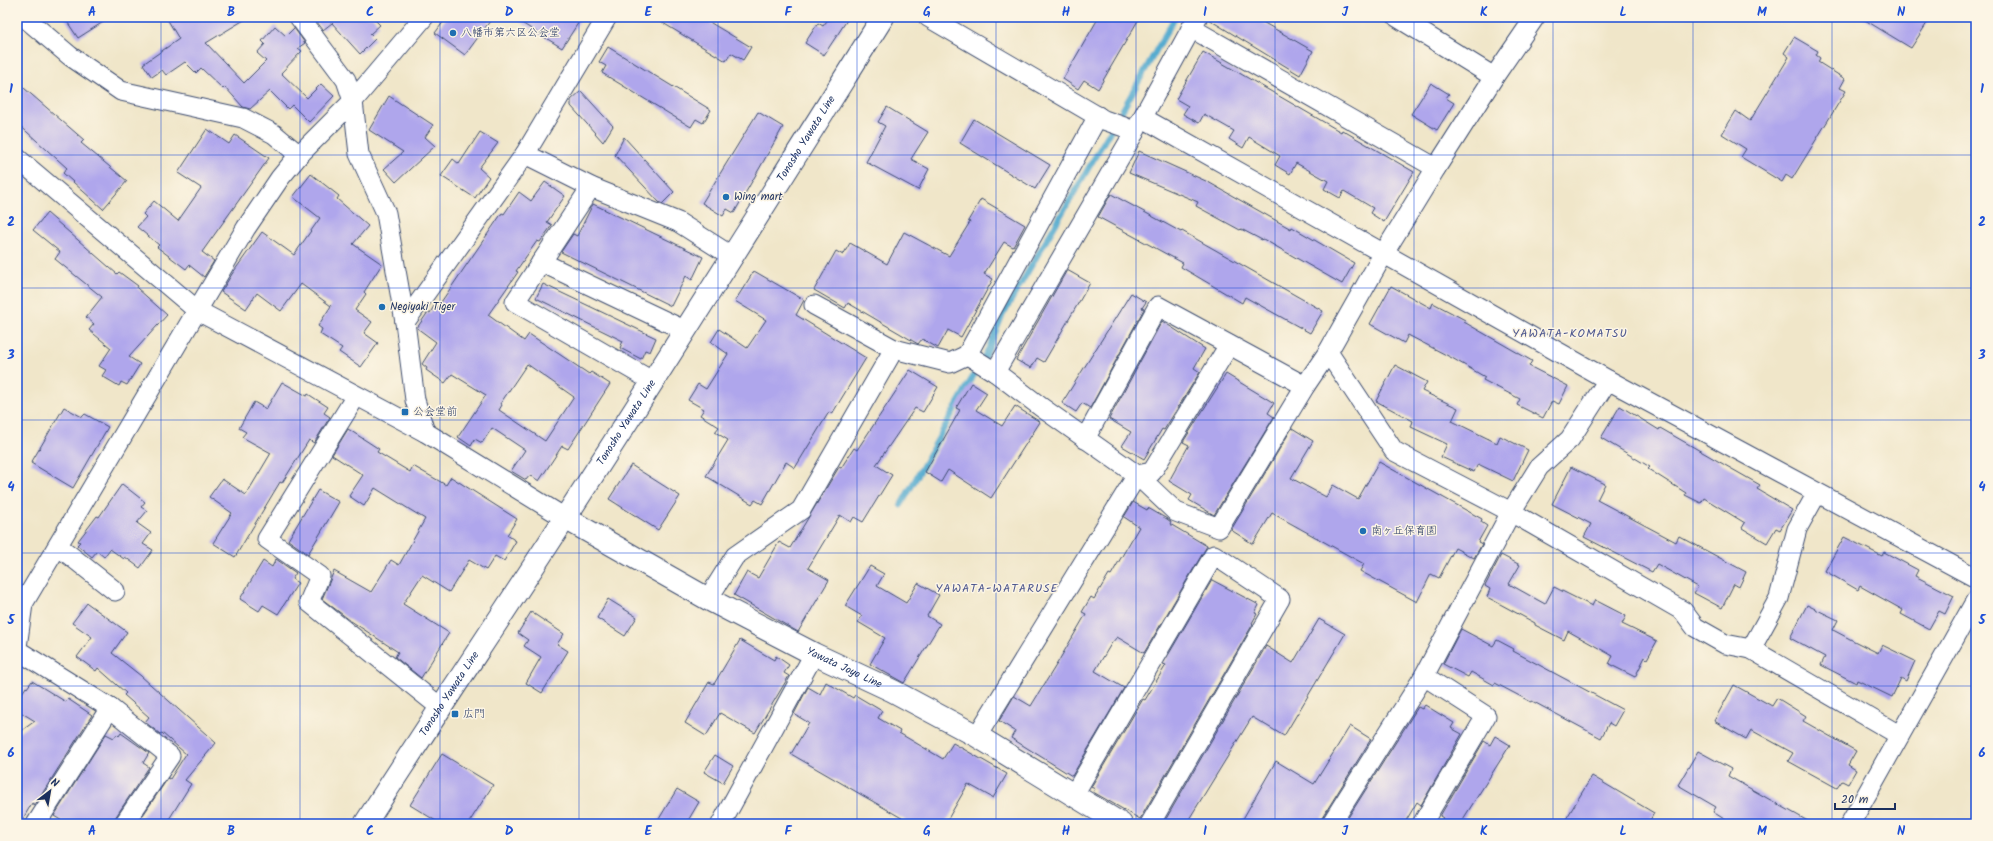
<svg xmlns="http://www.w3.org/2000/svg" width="1993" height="841" font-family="Kalam,'Klee One',sans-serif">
<rect width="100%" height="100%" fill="#fcf5e5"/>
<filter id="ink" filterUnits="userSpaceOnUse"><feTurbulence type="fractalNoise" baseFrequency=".025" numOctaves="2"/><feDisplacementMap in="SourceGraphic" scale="8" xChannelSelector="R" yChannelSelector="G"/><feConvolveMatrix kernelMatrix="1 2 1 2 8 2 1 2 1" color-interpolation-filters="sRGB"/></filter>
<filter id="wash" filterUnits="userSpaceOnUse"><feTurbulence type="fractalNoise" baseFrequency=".012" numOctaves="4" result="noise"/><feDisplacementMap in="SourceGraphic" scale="16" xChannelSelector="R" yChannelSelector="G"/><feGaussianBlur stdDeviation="0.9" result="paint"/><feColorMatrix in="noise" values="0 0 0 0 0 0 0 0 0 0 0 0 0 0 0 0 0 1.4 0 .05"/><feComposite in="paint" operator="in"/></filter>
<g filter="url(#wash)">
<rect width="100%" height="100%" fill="#f0e6c9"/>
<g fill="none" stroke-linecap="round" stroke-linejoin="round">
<polyline stroke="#52aacf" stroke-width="6" points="901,505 989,348 1002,316 1126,104 1175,17"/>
</g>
<g id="blocks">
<g fill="#afa6ec" fill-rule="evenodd">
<polygon points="64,17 111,17 78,38"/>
<polygon points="166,17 249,17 206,43 244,83 266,61 257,53 265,44 262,41 275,26 286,36 294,28 305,43 298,48 302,51 281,73 307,98 321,84 334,96 309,122 292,105 288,109 270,91 250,109 243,107 225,87 223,89 201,68 196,73 185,62 166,75 162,70 152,77 143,64 179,39"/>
<polygon points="313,17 372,17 380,25 370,34 375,39 360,54 332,23 323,30"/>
<polygon points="447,17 493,17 465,55 435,33"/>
<polygon points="512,17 582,17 562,48"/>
<polygon points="653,17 701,17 751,47 743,60 731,53 726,61"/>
<polygon points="830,17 849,17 824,55 805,43 818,23 823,26"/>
<polygon points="1099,17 1140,17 1098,89 1084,80 1078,89 1063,79"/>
<polygon points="1208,17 1254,17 1313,51 1300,75 1208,19"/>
<polygon points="1860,17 1931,17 1911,48"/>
<polygon points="1794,37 1818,51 1816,55 1820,58 1818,62 1845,79 1840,88 1846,91 1792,179 1786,175 1782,182 1741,157 1746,149 1722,134 1736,111 1750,121 1789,57 1784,53"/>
<polygon points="608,47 711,110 703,123 696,119 691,127 602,73 606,66 599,62"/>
<polygon points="1203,52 1341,132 1342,130 1414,172 1384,222 1370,213 1373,208 1344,191 1340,198 1324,189 1328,181 1296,163 1290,174 1275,165 1280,156 1249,137 1243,148 1229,139 1234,131 1204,114 1199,123 1183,114 1188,106 1176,99"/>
<polygon points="17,82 84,140 81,143 127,181 103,209 63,173 67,168 17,123"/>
<polygon points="1431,83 1449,94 1446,98 1454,103 1437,130 1411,114"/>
<polygon points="581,91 613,126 603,142 571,106 571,100"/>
<polygon points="389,96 433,125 425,137 435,146 396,182 384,169 403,152 369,130"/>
<polygon points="887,107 928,132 911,159 929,169 918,190 866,162 885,126 878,122"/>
<polygon points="758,112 783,127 734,213 727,209 723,216 702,203"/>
<polygon points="974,119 1050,165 1035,189 960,143"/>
<polygon points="207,129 229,144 235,135 269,158 202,252 214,261 204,277 189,265 186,269 157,247 159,245 137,227 146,217 143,214 154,201 178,221 201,188 178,173"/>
<polygon points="480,132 498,143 479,168 489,177 475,198 441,176 453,159 459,164"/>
<polygon points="624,137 674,192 662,204 659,202 615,155"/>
<polygon points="1139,151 1208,182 1291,229 1292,227 1354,263 1342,284 1263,239 1262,240 1241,229 1240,230 1196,206 1198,202 1129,173"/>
<polygon points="311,174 339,196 337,199 368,226 353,244 382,264 364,292 366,294 355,310 372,322 364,333 378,343 361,367 339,352 342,348 320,334 322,329 318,326 331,306 301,284 281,311 257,293 246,309 221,292 232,274 262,232 294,255 320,218 293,197"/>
<path d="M545,182l20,14 -18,26 5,3 -12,17 -3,-1 -21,30 2,1 -30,43 36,26 5,-7 60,40 2,-2 19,12 -42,65 -6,-3 -23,35 -9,-6 -4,5 -15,-9 14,-21 -33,-22 -10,15 -7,-4 -4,7 -13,-9 28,-42 -34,-21 -7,9 -19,-13 1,-2 -5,-4 14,-22 -19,-14 11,-16 2,1 4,-7 3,2 65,-95 2,1 15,-22 12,9zM527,364l47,33 -29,44 -46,-31 3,-5 -2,-1z"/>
<polygon points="1111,194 1181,232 1182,231 1323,311 1310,333 1245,297 1242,303 1181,267 1183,263 1098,217"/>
<polygon points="981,199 1025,225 1013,247 1004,242 984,274 993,279 961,337 948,330 938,348 922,339 918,344 848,303 845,308 814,290 836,251 843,255 850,243 887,264 904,232 949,256 970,222 968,221"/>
<polygon points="593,204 703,257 692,280 686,276 671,306 561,252 573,234 577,236"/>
<polygon points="47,213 117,274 119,272 138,286 137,288 167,315 129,357 140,364 127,385 121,382 119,386 102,376 106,370 99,366 111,348 89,330 94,324 86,317 102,297 55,259 60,252 33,230"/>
<polygon points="1067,270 1090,283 1044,362 1037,358 1031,368 1016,360"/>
<polygon points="754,271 804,300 796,315 866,358 832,414 829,412 795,468 786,462 762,504 755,500 752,504 706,476 728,440 715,432 719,427 700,415 704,409 688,400 698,384 706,389 728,354 711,342 719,329 747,348 766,320 735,301"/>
<polygon points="543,284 656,338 650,352 645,350 641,359 620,348 623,341 536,298"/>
<polygon points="1391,286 1431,308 1433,303 1452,313 1465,320 1464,322 1532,361 1529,366 1568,386 1559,404 1552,401 1543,418 1517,405 1520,399 1483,380 1485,377 1452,358 1408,335 1404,343 1370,324"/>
<polygon points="1131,293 1146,302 1142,308 1144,309 1090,408 1082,403 1076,412 1062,403"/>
<polygon points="1162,321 1205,349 1194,368 1200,372 1164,430 1162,429 1144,459 1122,446 1131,432 1109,419"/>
<polygon points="1395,365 1427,382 1422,391 1458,408 1452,421 1497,443 1500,436 1528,450 1513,481 1478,464 1474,472 1441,457 1447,444 1411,427 1413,421 1376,401"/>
<polygon points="910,370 938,387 923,412 915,408 876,465 892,475 863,522 854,517 851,522 840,515 808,568 829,580 798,632 734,595 747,572 758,578 779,542 790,548 839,467 841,468 854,448 857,450"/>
<polygon points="1226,374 1274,403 1268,413 1274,417 1214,515 1189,500 1192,495 1169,481 1189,445 1183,442"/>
<polygon points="282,382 307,396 308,394 328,407 324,413 330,417 314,443 309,440 282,483 280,482 235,557 213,543 232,513 209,497 222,479 246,495 271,453 242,437 246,432 239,428 254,402 266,409"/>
<polygon points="971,383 987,393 976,410 1002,426 1015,406 1040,422 991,498 948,470 941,482 925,472 960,410 956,408"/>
<polygon points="1620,406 1659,430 1660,428 1760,485 1757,489 1792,510 1780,530 1776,528 1767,543 1742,528 1745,523 1704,498 1701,503 1685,495 1686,493 1648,469 1650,467 1601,438"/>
<polygon points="64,407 82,417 85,414 108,427 73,488 31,463"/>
<polygon points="1292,428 1313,441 1291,478 1326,497 1333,485 1358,499 1379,462 1482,519 1481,522 1487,526 1478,542 1482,544 1474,558 1455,548 1439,578 1431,574 1417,602 1360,571 1364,564 1272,513 1253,544 1231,530"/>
<polygon points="348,429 379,449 377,452 410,472 413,466 446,485 451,477 517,519 507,535 516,541 504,561 495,556 486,570 469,560 449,592 422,575 403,604 449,633 421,678 395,657 398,652 351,621 322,599 334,571 371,592 391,560 399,565 425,519 375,488 364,506 349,496 363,475 332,455"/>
<polygon points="631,465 680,496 658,530 609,499"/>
<polygon points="1571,467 1605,484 1597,500 1676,542 1679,536 1746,572 1739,587 1734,584 1722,608 1694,593 1698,587 1657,564 1652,572 1584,537 1591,524 1552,504"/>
<polygon points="122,484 145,502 141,507 147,511 137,523 151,533 143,544 153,550 140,568 125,557 124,559 110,549 104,557 97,551 92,557 77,545 80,542 78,541 97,516 99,517"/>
<polygon points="318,490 339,502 308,554 288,540"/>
<polygon points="1133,502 1147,510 1148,508 1167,519 1171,522 1170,524 1207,546 1144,653 1117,637 1111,644 1095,671 1124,688 1072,776 1011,738 1015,731 999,721 1014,696 1031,706 1058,662 1086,614 1082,612 1091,597 1094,599 1109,574 1111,575 1139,527 1124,517"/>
<polygon points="1844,537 1882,556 1884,552 1918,570 1915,576 1954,596 1945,614 1939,611 1929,629 1901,614 1903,610 1860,586 1858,590 1825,571"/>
<polygon points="1501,555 1520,565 1509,584 1545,604 1554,587 1592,606 1595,600 1626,616 1622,624 1657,641 1647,659 1645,657 1635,677 1609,664 1613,656 1568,631 1564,640 1535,625 1535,623 1487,597 1490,589 1485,586"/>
<polygon points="276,559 296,573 292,579 298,583 278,614 263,605 259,611 240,599 263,561 272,567"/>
<polygon points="870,566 884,574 877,586 906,603 918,583 939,595 927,616 940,624 904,683 870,664 885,638 858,622 862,616 845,606"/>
<polygon points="1212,580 1259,605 1255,613 1257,614 1252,623 1253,624 1140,819 1093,792 1095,789 1091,787 1143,699 1145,700 1166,665 1163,664"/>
<polygon points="608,599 637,617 625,636 597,618"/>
<polygon points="87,603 127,632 112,653 141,676 216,743 185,780 191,784 166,824 137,824 168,778 170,779 186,754 162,733 160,734 145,722 149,717 124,695 126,693 98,668 96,671 77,657 92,637 72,623"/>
<polygon points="1807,605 1838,620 1833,630 1850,639 1878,653 1882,645 1915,661 1906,681 1901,678 1892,697 1857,680 1856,683 1821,665 1825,657 1790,638"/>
<polygon points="531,612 564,634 557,644 568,651 542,693 526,683 541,657 524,646 528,640 518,633"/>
<polygon points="1319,619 1345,634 1284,736 1252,717 1186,824 1163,824 1266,646 1293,663"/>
<polygon points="1461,629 1493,646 1497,640 1514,649 1513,651 1623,710 1614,726 1609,723 1601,738 1532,701 1531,702 1495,683 1494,685 1471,672 1468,677 1443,664"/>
<polygon points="740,640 774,660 776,656 789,665 784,673 789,676 755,733 720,713 706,736 685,723 709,682 714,684"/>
<polygon points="32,681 66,702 68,699 92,715 35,805 32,803 20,824 17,824 17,734 35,721 17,710 17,701 26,687 27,688"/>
<polygon points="826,682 853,698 855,695 882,711 878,718 900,731 899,733 943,759 953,743 1007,774 993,798 968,784 945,824 912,824 791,754 809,723 794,714 808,687 820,694"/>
<polygon points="1734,685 1772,706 1777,698 1806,716 1803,721 1856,751 1848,765 1856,770 1848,784 1842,781 1837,788 1788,761 1793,753 1751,730 1746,739 1714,721"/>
<polygon points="1425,705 1454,723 1451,728 1462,734 1421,805 1417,802 1404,824 1344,824 1418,707 1422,709"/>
<polygon points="1350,726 1371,739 1322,818 1320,824 1240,824 1276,761 1314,784"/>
<polygon points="121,733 149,753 143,763 149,767 115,818 113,824 67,824 54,816 106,734 114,738 117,734 119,736"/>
<polygon points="1495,736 1510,745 1460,824 1439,824 1443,818 1440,816 1481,746 1484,741 1490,745"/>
<polygon points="1698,751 1731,769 1728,776 1813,824 1732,824 1713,812 1716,807 1678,785"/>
<polygon points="442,754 493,785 468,824 441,824 410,805"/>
<polygon points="715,755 733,766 723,783 704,772"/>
<polygon points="1592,776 1654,813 1648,824 1563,824"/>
<polygon points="677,789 699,802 686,824 656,824"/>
</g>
</g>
</g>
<g filter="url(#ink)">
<use href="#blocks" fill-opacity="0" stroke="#3b4a6e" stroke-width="1"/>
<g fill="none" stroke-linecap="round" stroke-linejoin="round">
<g stroke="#3b4a6e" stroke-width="21">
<g id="street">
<polyline points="24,17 70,56 121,91 243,118 274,134 299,155"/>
<polyline points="299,17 346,80 353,101 359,154 386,213 405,322 415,400 425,432"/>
<polyline points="607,17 525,154 591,187 678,222 733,257"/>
<polyline points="928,17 1104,120 1124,127 1134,133 1197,18"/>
<polyline points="1191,28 1436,168 1494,77 1397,17"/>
<polyline points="1494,77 1535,17"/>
<polyline points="1143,118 1608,380 1976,578"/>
<polyline points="17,158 198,311 425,432 565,518"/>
<polyline points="591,187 515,302 652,381"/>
<polyline points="541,262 684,330"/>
<polyline points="814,305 894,349 950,363 967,355 971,357 995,372 1041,407 1137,475 1176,512 1219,528 1305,386 1328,352 1384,253 1436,168"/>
<polyline points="405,322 525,154"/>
<polyline points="1328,352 1394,451 1511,512 1683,611 1695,627 1725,644 1751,649 1899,735"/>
<polyline points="967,355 1098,116"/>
<polyline points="995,372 1134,133"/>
<polyline points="356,396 267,539 320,576 309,602 440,707"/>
<polyline points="1085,439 1158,306 1305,386"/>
<polyline points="58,546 115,591"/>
<polyline points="708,599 735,556 801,510 894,349"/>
<polyline points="17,647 23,604 246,228 280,178 299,155 353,101 424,17"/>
<polyline points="1751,649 1779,598 1797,529 1817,493"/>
<polyline points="17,650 110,708 170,756 124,824"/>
<polyline points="977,736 1137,475 1152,472 1229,345"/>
<polyline points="1073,796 1214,555 1280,599 1150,824"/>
<polyline points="36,824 110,708"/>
<polyline points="721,824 814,654"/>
<polyline points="1331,824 1424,676 1511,512 1539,467 1570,439 1608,380"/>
<polyline points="1422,824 1486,716 1424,676"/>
<polyline points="1850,824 1976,600"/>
</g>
</g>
<g stroke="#3b4a6e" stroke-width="24">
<g id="secondary">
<path id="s1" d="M565,518l143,81 106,55 79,37 84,45 144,88"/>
<path id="s2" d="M365,824c66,-103 134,-204 200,-306 108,-166 213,-334 318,-501"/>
</g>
</g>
<use href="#street" stroke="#fff" stroke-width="19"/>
<use href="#secondary" stroke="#fff" stroke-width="22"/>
</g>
</g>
<path fill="none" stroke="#1d4ed8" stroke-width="1" stroke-opacity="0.55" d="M161,17v807M300,17v807M440,17v807M579,17v807M718,17v807M857,17v807M996,17v807M1136,17v807M1275,17v807M1414,17v807M1553,17v807M1693,17v807M1832,17v807M17,155h1959M17,288h1959M17,420h1959M17,553h1959M17,686h1959"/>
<g fill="#1f6fb2" stroke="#fcf5e5" stroke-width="1.5">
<circle cx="453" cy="33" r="4"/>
<circle cx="726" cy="197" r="4"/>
<circle cx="382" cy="307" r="4"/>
<rect x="401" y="408" width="8" height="8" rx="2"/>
<circle cx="1363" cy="531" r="4"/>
<rect x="451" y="710" width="8" height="8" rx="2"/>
</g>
<g text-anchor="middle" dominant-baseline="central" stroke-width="3" stroke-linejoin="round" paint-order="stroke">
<g font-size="11" fill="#1b2f5e" stroke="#fcf5e5" text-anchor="start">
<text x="461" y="33">八幡市第六区公会堂</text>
<text x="734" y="197">Wing mart</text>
<text x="390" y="307">Negiyaki Tiger</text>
<text x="413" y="412">公会堂前</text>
<text x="1371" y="531">南ヶ丘保育園</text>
<text x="463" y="714">広門</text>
</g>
<g font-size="11" fill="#1b2f5e" stroke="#fcf5e5">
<text stroke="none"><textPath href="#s2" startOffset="815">Tonosho Yawata Line</textPath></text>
<text stroke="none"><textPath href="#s2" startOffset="479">Tonosho Yawata Line</textPath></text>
<text stroke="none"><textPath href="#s1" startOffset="317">Yawata Joyo Line</textPath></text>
<text stroke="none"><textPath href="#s2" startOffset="155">Tonosho Yawata Line</textPath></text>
</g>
<g font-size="12" letter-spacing="1" fill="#4f5990" stroke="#fcf5e5">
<text x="1570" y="333">YAWATA-KOMATSU</text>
<text x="997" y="588">YAWATA-WATARUSE</text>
</g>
</g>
<rect width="1993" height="841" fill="none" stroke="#fcf5e5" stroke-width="44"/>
<g transform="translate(50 791) rotate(31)" stroke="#fcf5e5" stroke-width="3" paint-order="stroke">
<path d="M0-3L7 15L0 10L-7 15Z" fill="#1b2f5e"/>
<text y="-6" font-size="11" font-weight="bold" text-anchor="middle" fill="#1b2f5e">N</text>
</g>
<path d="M1835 803v6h60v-6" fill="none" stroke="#1b2f5e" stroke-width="2"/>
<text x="1841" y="803" font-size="12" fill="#1b2f5e" stroke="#fcf5e5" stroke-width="3" paint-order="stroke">20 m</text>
<rect x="22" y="22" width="1949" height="797" fill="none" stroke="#1d4ed8" stroke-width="1.5"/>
<g font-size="13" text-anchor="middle" font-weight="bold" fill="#1d4ed8">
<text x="92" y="16">A</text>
<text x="231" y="16">B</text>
<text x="370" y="16">C</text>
<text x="509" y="16">D</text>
<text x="648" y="16">E</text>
<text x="788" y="16">F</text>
<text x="927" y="16">G</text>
<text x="1066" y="16">H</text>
<text x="1205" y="16">I</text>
<text x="1345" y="16">J</text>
<text x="1484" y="16">K</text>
<text x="1623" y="16">L</text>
<text x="1762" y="16">M</text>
<text x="1901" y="16">N</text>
<text x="11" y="93">1</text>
<text x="1982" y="93">1</text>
<text x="11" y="226">2</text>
<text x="1982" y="226">2</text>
<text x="11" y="359">3</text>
<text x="1982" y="359">3</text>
<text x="11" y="491">4</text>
<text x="1982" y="491">4</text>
<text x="11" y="624">5</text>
<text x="1982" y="624">5</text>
<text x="11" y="757">6</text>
<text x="1982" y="757">6</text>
<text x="92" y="835">A</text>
<text x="231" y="835">B</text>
<text x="370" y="835">C</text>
<text x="509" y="835">D</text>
<text x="648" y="835">E</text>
<text x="788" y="835">F</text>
<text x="927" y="835">G</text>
<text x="1066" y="835">H</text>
<text x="1205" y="835">I</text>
<text x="1345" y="835">J</text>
<text x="1484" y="835">K</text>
<text x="1623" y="835">L</text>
<text x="1762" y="835">M</text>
<text x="1901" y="835">N</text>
</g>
</svg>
